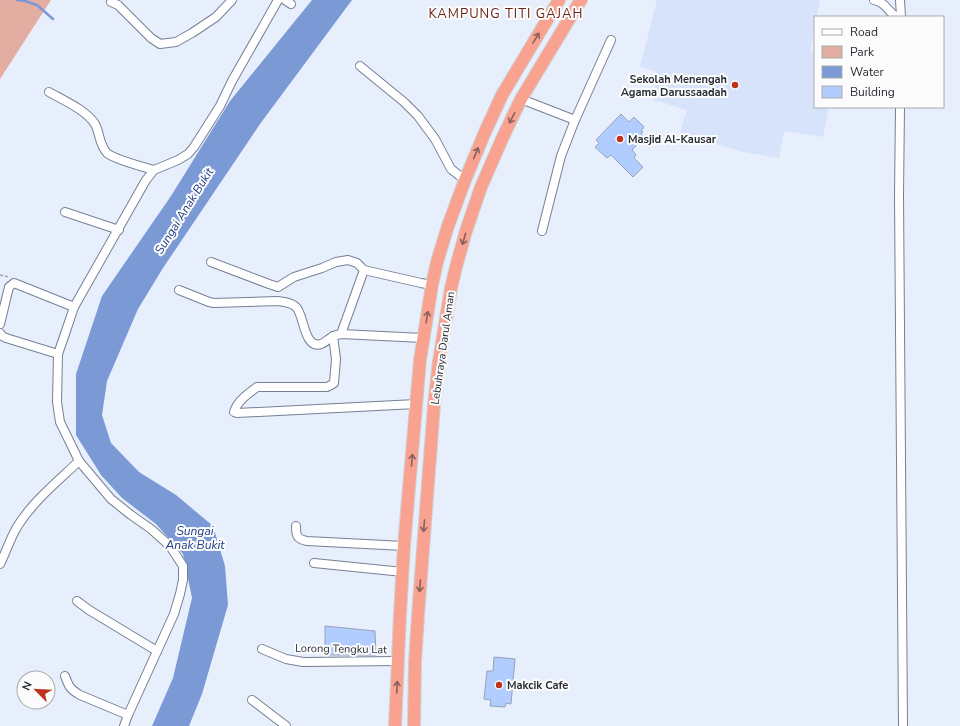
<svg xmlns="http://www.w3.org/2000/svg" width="960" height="726" font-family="'Nunito Sans',sans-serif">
<rect width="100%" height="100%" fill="#e7effd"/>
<polygon fill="#d6e3fb" points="657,0 820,0 817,17 815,17 815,26 810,52 815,53 815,107 829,107 823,137 784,131 779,158 743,152 680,133 687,110 654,100 656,71 640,67"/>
<polygon fill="#e3ada2" points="0,0 51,0 0,79"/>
<polygon fill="#7b99d5" points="312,0 352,0 260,124 163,268 138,309 107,381 102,415 111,443 139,472 176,495 213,526 225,566 228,605 202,694 189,726 152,726 173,678 192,598 183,554 156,524 122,498 101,475 76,435 76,374 102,296 171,196 230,101"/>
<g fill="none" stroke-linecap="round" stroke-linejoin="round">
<polyline stroke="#7b99d5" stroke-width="2.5" points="17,0 25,1 37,5 53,19"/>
</g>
<g fill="#b1ccfe" stroke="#97a2b8">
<polygon points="621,114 629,122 634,117 644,127 641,131 643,132 641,134 644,137 632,150 636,155 634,158 643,167 633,177 611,155 607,158 595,147 599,143 596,140"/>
<polygon points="325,626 375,631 376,655 325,655"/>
<polygon points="494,657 515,659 511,704 506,703 505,707 490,706 491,700 484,699 487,671 493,671"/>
</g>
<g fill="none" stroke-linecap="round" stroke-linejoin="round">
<g stroke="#758094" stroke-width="10">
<g id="minor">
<polyline points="285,0 291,4"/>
<path d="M874,0c12,3 12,9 21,16l6,1"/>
<polyline points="900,0 901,17"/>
<polyline points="111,2 118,5 151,38 160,44 176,42 192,33 216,17 232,0"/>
<polyline points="360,66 404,102 418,116 435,139 451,169 465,180"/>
<path d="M49,92c14,8 37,18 46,32 5,9 4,21 12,29 7,6 36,14 47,17"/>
<polyline points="521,99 575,120"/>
<polyline points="900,107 899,195 903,726"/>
<polyline points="65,212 119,230"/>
<polyline points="542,231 561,156 575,120 611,40"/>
<polyline points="211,262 269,284 278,287 294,277 322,268 336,262 348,260 357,263 364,270 421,283 432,285"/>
<path d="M179,290l30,12 5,1 64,-2c6,1 13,1 18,6 8,7 8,43 25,37 4,-1 7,-5 11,-7 2,-2 6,-2 9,-3l82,4"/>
<polyline points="0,324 9,287 14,283 74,307"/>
<polyline points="0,333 2,336 6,338 58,354"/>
<polyline points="341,334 364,270"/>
<path d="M333,336l3,23 -2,24 -3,2 -4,2h-70c-8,6 -20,14 -23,25l3,1 179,-9"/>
<path d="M296,526c0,10 1,13 11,15l97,5"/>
<polyline points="314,563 403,572"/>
<path d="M0,564c6,-12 10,-25 17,-37 16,-26 40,-45 62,-66"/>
<polyline points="77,601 89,610 157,651"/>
<polyline points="262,649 286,659 303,662 398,661"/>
<path d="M65,676c4,11 5,13 15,19l48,20"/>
<polyline points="252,700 286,726"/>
<polyline points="124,726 128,715 174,614 180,594 183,580 183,566 170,546 151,529 131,515 111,499 79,461 60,422 57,402 58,354 67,328 74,307 146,180 154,170 178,160 188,154 194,147 220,106 232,81 278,0"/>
</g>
</g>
<g stroke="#d0d1d3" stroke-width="14">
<g id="highway">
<polyline points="395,726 400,614 404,546 420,360 432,285 437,262 448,226 465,180 485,132 502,95 559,0"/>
<polyline points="414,726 415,662 418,615 434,405 439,361 451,288 456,267 466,231 481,187 502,139 521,99 574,11 581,0"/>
</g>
</g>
<polyline stroke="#999fab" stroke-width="1.5" stroke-dasharray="3 2" stroke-linecap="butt" points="0,275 9,277"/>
<use href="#minor" stroke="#fff" stroke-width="8"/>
<use href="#highway" stroke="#f9a290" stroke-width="12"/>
</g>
<defs><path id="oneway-shaft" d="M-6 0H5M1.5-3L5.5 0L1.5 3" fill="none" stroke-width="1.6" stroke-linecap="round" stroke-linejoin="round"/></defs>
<g stroke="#86615e">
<use href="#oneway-shaft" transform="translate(536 38) rotate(-59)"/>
<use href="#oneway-shaft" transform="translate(512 118) rotate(117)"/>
<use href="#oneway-shaft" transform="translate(476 153) rotate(-67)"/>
<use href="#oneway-shaft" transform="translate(464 239) rotate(106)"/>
<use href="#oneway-shaft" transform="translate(427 317) rotate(-81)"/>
<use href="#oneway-shaft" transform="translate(412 460) rotate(-85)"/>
<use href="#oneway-shaft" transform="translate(424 526) rotate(95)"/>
<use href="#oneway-shaft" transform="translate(420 586) rotate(94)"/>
<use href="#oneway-shaft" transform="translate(397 687) rotate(-88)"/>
</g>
<g fill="#be331b" stroke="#fcfcfc" stroke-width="1.5">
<circle cx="735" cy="85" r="4"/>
<circle cx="620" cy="139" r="4"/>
<circle cx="499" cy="685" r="4"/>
</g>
<g text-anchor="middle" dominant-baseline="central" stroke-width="4" stroke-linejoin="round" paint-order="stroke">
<g font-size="11" font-weight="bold" fill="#282c35" stroke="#fcfcfc" text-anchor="start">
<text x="727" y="79" text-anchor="end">Sekolah Menengah<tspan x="727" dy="13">Agama Darussaadah</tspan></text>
<text x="628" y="139">Masjid Al-Kausar</text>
<text x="507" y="685">Makcik Cafe</text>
</g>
<g font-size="11" fill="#282c35" stroke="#fcfcfc">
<text transform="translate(443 348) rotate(-82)">Lebuhraya Darul Aman</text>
<text transform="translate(341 649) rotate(1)">Lorong Tengku Lat</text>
</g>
<g font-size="12" font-style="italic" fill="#1e3e86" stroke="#fcfcfc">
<text transform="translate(184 211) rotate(-58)">Sungai Anak Bukit</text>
<text x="195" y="531">Sungai<tspan x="195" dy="14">Anak Bukit</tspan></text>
</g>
<g font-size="13" letter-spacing="1" fill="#682418" stroke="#fcfcfc">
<text x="506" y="14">KAMPUNG TITI GAJAH</text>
</g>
</g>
<rect x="814" y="16" width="130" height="92" fill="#fcfcfc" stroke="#a7a9ac"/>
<rect x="822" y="29" width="20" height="6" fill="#ffffff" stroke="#a7a9ac"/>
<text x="850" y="36" font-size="12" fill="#282c35">Road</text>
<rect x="822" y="46" width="20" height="12" fill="#e3ada2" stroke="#a7a9ac"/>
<text x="850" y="56" font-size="12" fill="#282c35">Park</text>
<rect x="822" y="66" width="20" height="12" fill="#7b99d5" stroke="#a7a9ac"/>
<text x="850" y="76" font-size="12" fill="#282c35">Water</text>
<rect x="822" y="86" width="20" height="12" fill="#b1ccfe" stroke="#a7a9ac"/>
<text x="850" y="96" font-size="12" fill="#282c35">Building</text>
<g transform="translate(36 690) rotate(294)"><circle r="19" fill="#fcfcfc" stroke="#a7a9ac"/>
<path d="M0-3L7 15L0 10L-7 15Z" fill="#be331b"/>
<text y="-6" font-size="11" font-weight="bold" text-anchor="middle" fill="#282c35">N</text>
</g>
</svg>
